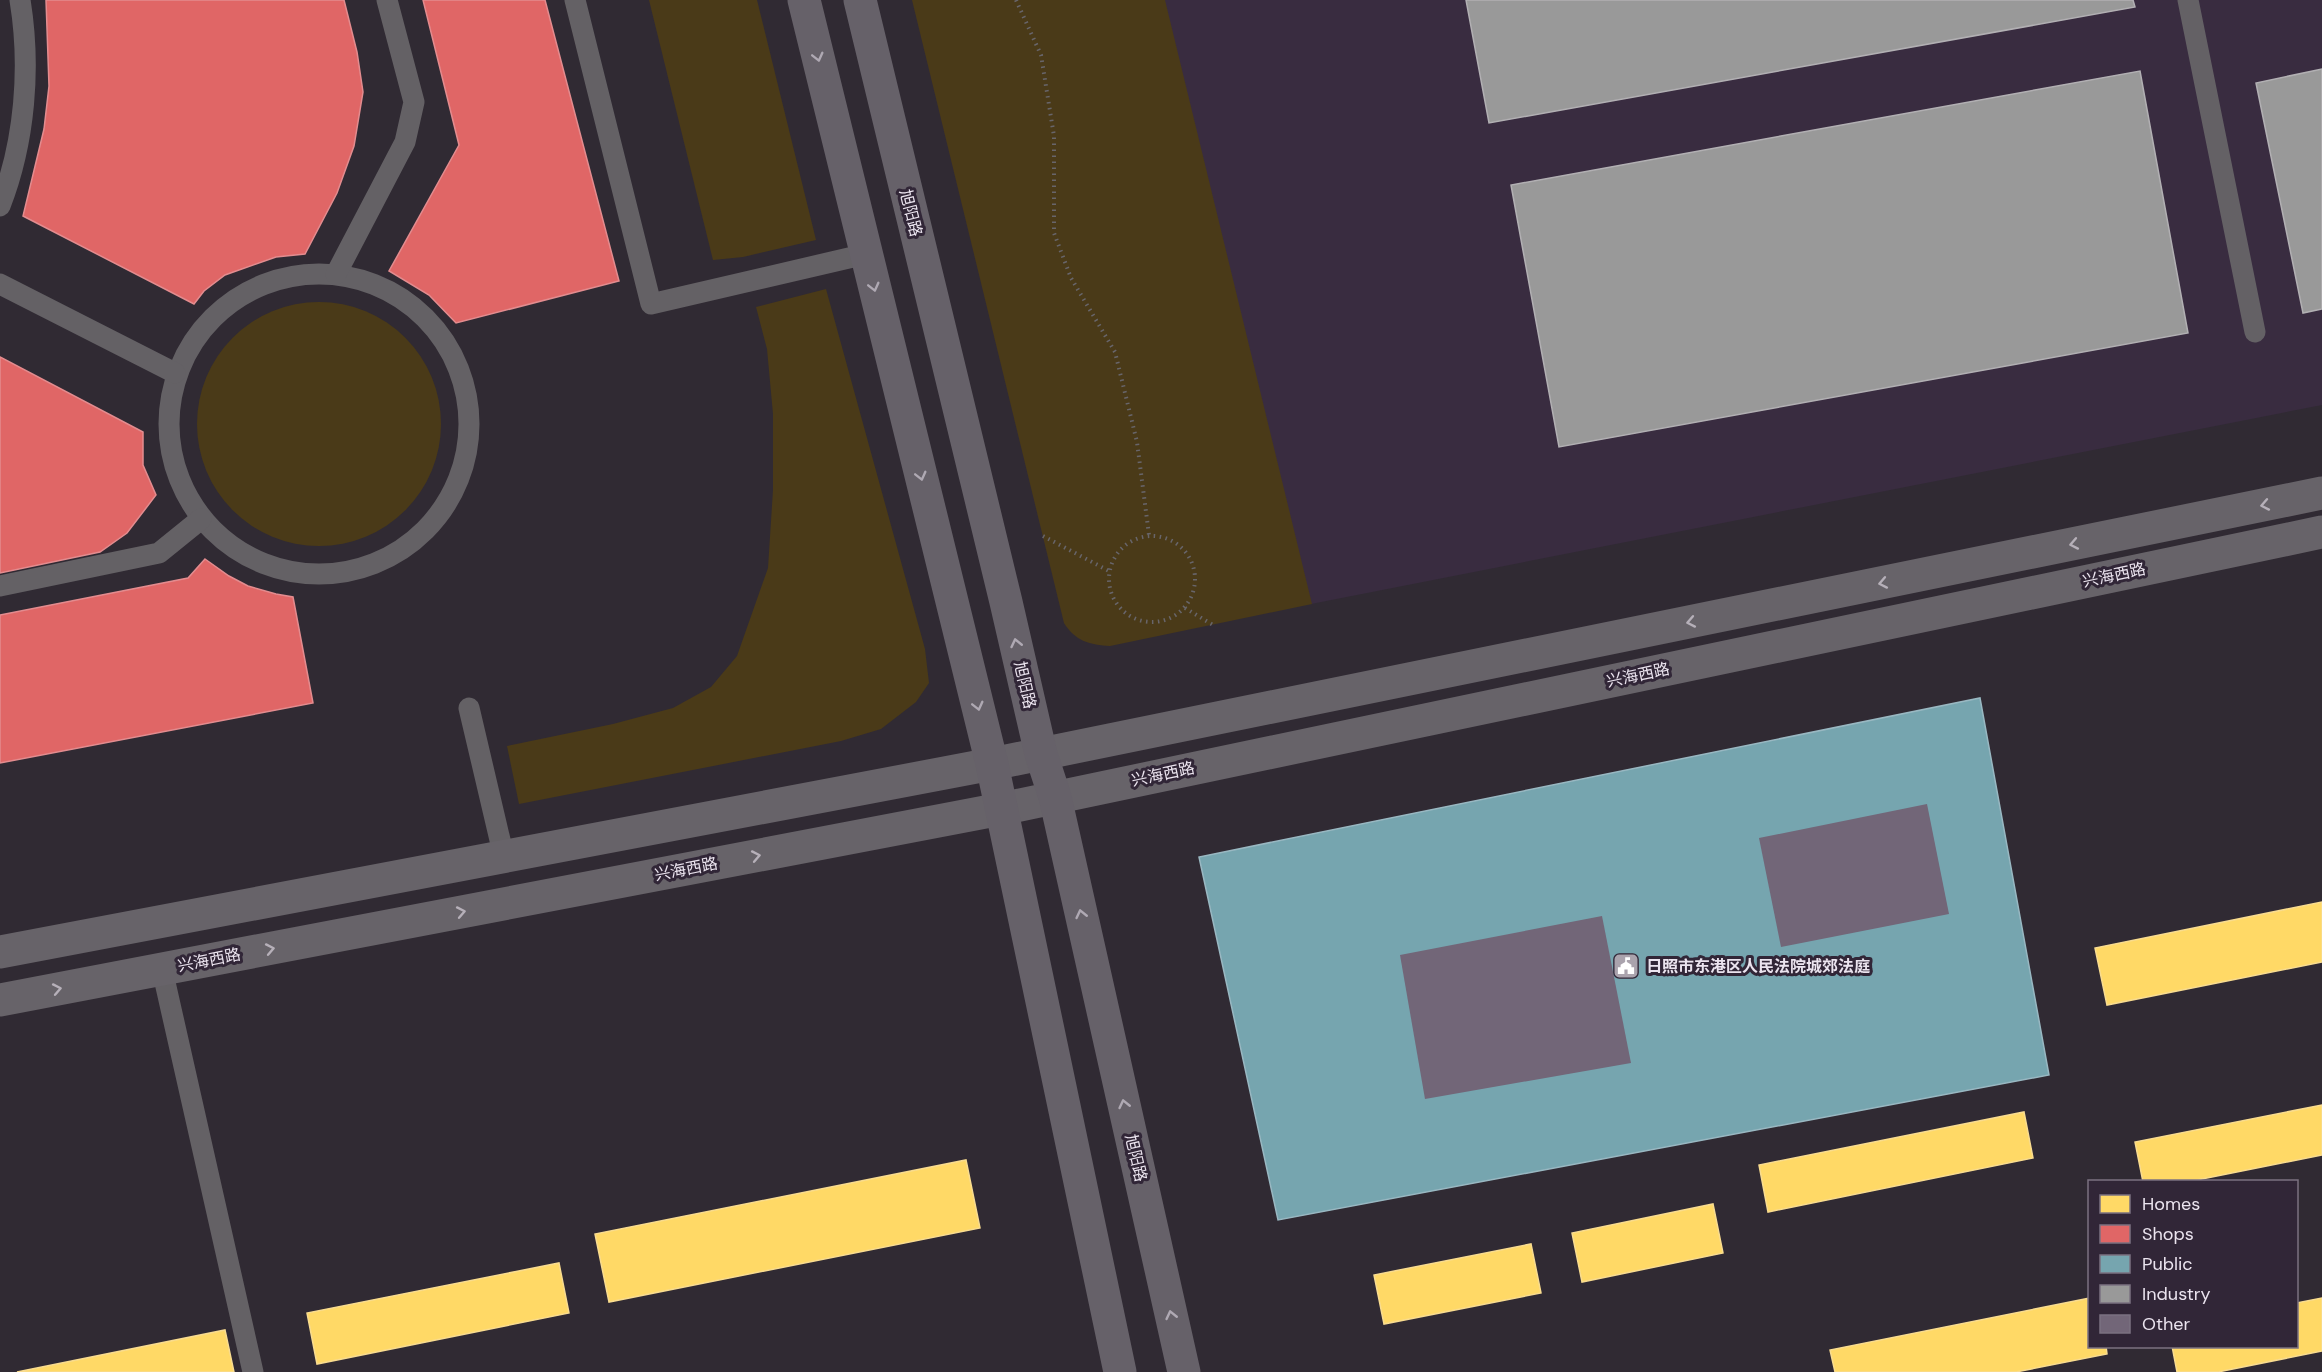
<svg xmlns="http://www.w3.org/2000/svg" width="2322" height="1372" font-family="'DM Sans','Noto Sans SC',sans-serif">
<rect width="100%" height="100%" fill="#302a33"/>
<polygon fill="#392c40" points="1163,0 2322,0 2322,405 1311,604"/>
<g fill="#4a3a18">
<polygon points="649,0 757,0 816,240 743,257 713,260"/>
<path d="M912,0h253l147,604 -202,42c-20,-1 -35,-5 -46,-23z"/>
<polygon points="826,289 925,649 929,683 916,702 881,729 841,741 519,804 507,746 613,724 673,708 711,687 737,656 768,568 773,490 773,414 767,349 756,307"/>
<circle cx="319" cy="424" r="122"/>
</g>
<g fill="#ffd966" stroke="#f9dc8f" stroke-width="1.5">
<polygon points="2322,902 2322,962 2107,1005 2095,948"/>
<polygon points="2322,1105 2322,1155 2187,1182 2143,1182 2135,1142"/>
<polygon points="2024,1112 2033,1158 1768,1212 1759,1165"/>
<polygon points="966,1160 980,1228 609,1302 595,1234"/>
<polygon points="1713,1204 1723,1253 1582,1282 1572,1233"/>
<polygon points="1531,1244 1541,1293 1384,1324 1374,1275"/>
<polygon points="559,1263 569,1313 317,1364 307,1313"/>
<polygon points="2090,1298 2090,1346 2106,1346 2107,1354 2016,1372 1835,1372 1830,1350"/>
<polygon points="2322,1298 2322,1351 2218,1372 2177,1372 2172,1346 2296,1346 2296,1303"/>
<polygon points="225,1330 234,1372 17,1372"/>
</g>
<g fill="#e06666" stroke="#e38c8f" stroke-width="1.5">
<polygon points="46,0 344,0 357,52 363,92 354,146 337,193 305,254 276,257 225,275 204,291 194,304 23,216 44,129 49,86"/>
<polygon points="423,0 545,0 619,281 456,323 429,295 389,271 459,145"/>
<polygon points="0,357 143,432 143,465 156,495 127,533 100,552 0,573"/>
<polygon points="205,559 229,576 248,586 276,594 293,597 313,703 0,763 0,615 188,578"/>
</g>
<polygon fill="#76a5af" stroke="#99b8c2" stroke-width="1.5" points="1980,698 2049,1075 1278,1220 1199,857"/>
<g fill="#999" stroke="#b2b0b3" stroke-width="1.5">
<polygon points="1466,0 2133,0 2135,7 1489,123"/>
<polygon points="2322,69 2322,309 2303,313 2256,83"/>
<polygon points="2140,71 2188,333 1559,447 1511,185"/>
</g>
<g fill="#726678">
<polygon points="1927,804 1949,914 1781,947 1759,838"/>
<polygon points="1602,916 1631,1063 1425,1099 1400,955"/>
</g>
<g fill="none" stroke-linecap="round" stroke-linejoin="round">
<g stroke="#68656a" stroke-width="4" stroke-dasharray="1.5 4.5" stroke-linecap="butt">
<polyline points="1016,0 1041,55 1054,136 1054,233 1071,278 1115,352 1137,442 1149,535"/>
<circle cx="1152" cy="579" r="43"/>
<polyline points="1043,536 1109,571"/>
<polyline points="1185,608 1213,625"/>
</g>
<g stroke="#646165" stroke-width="21">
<polyline points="575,0 651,304 866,254"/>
<polyline points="2188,0 2255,332"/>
<path d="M0,206c25,-64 31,-139 20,-206"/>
<circle cx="319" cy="424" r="150"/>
<polyline points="336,274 405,142 414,102 387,0"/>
<polyline points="0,284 175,373"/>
<polyline points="0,586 159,553 201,519"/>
<polyline points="469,708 504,857"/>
<polyline points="162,969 253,1372"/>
</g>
<g stroke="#676369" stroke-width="33">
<polyline points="0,952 992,764 2322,493"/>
<polyline points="0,1000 1001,809 2322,532"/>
</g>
<g stroke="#666169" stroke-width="33">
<polyline points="804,0 992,764 1120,1372"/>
<polyline points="860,0 1006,602 1041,754 1055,797 1184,1372"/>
</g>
</g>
<defs><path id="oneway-chevron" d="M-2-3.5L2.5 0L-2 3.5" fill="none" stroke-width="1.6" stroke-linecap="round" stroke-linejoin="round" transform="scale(1.5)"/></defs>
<g stroke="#afa9b3">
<use href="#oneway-chevron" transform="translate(818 57) rotate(76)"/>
<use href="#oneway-chevron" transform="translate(874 287) rotate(76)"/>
<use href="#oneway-chevron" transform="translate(921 476) rotate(76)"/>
<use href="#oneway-chevron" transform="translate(1016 643) rotate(-103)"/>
<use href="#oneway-chevron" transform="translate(978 706) rotate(76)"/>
<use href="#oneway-chevron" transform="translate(1081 914) rotate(-103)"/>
<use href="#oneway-chevron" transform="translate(1124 1104) rotate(-103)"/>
<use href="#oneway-chevron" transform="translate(1171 1315) rotate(-103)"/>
</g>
<g stroke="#b6b0b9">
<use href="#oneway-chevron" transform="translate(2265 505) rotate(169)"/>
<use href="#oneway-chevron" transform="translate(2074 544) rotate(169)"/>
<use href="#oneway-chevron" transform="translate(1883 583) rotate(169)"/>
<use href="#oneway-chevron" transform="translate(1691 622) rotate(169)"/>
<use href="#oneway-chevron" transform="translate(756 856) rotate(-11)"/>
<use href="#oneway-chevron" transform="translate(461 912) rotate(-11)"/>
<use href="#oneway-chevron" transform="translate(270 949) rotate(-11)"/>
<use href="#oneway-chevron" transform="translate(57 989) rotate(-11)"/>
</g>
<defs>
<g id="civic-square" transform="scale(1.35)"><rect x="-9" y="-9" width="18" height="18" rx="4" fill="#aaa3ad" stroke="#312637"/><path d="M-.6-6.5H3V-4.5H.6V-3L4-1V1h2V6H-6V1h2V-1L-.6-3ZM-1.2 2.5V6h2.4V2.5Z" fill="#fff"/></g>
</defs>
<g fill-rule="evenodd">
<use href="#civic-square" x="1626" y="966"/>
</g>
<g text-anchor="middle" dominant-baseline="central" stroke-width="6" stroke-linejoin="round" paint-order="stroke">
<g font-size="16" fill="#ebe4ef" stroke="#312637">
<text transform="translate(911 213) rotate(76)">旭阳路</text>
<text transform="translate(2114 575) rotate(-12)">兴海西路</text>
<text transform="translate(1638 675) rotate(-12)">兴海西路</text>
<text transform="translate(1025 685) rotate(77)">旭阳路</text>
<text transform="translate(1163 774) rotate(-12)">兴海西路</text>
<text transform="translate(686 869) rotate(-11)">兴海西路</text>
<text transform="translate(209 960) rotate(-11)">兴海西路</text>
<text transform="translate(1136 1158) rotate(77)">旭阳路</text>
</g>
<g font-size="16" font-weight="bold" fill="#ebe4ef" stroke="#312637" text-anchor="start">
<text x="1646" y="966">日照市东港区人民法院城郊法庭</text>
</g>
</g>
<rect x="2088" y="1180" width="210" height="168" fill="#312637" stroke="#7b7281" stroke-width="1.5"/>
<rect x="2100" y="1195" width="30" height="18" fill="#ffd966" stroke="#7b7281" stroke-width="1.5"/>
<text x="2142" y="1210" font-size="18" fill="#ebe4ef">Homes</text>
<rect x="2100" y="1225" width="30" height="18" fill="#e06666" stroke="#7b7281" stroke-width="1.5"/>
<text x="2142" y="1240" font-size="18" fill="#ebe4ef">Shops</text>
<rect x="2100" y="1255" width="30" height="18" fill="#76a5af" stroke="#7b7281" stroke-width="1.5"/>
<text x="2142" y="1270" font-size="18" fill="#ebe4ef">Public</text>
<rect x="2100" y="1285" width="30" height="18" fill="#999999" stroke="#7b7281" stroke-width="1.5"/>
<text x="2142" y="1300" font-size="18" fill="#ebe4ef">Industry</text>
<rect x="2100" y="1315" width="30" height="18" fill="#726678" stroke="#7b7281" stroke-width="1.5"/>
<text x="2142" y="1330" font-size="18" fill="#ebe4ef">Other</text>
</svg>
